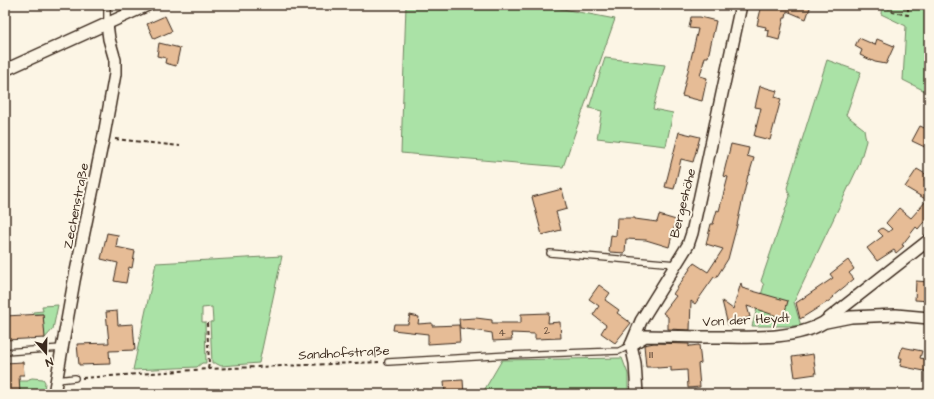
<svg xmlns="http://www.w3.org/2000/svg" width="934" height="399" font-family="'Architects Daughter',sans-serif">
<rect width="100%" height="100%" fill="#fcf5e5"/>
<filter id="ink" filterUnits="userSpaceOnUse"><feTurbulence type="fractalNoise" baseFrequency=".025" numOctaves="2"/><feDisplacementMap in="SourceGraphic" scale="8" xChannelSelector="R" yChannelSelector="G"/><feConvolveMatrix kernelMatrix="1 2 1 2 8 2 1 2 1" color-interpolation-filters="sRGB"/></filter>
<g filter="url(#ink)">
<g fill="#aae2a6" stroke="#728662">
<polygon points="406,5 542,5 615,19 563,167 401,153"/>
<polygon points="882,5 929,5 929,93 903,80 906,26 881,14"/>
<polygon points="605,58 665,65 653,109 673,113 666,146 597,138 602,111 589,108"/>
<polygon points="827,60 861,72 846,115 864,129 866,141 859,165 794,302 801,326 752,326 764,285 761,281 790,196 787,188"/>
<polygon points="282,256 259,363 221,366 215,363 212,363 210,322 213,322 212,307 202,308 202,322 205,322 206,363 202,363 197,367 133,370 156,263"/>
<polygon points="58,305 53,329 44,339 43,314 33,314 33,312 43,311 42,306"/>
<polygon points="622,358 628,374 628,394 482,394 502,360"/>
<polygon points="32,378 43,379 45,382 44,394 20,394 19,381 28,381 29,379"/>
</g>
<g fill="#e6bc96" stroke="#3b2a1e">
<polygon points="762,5 811,5 806,19 787,11 786,18 784,18 779,40 768,37 769,31 765,30 766,27 757,25"/>
<polygon points="165,16 172,31 154,39 147,24"/>
<polygon points="691,17 700,17 716,21 708,57 705,57 700,76 707,78 702,101 682,96 698,29 689,28"/>
<polygon points="859,38 875,45 877,39 894,46 886,64 875,62 860,55 862,50 855,46"/>
<polygon points="159,43 180,48 176,66 165,63 166,58 157,56"/>
<polygon points="760,86 777,91 775,97 781,99 770,140 754,136 761,108 755,107"/>
<polygon points="920,126 929,130 929,149 912,141"/>
<polygon points="679,132 700,137 693,162 681,159 674,189 665,187"/>
<polygon points="731,144 749,148 747,156 754,158 749,175 748,175 737,225 728,259 716,278 714,277 695,304 691,301 690,330 668,329 668,317 663,313 676,296 673,294 694,263 708,272 723,249 706,244 711,224 713,224 717,210 719,211 728,177 723,176"/>
<polygon points="917,169 927,175 924,180 929,183 929,216 918,229 916,227 902,245 904,246 896,253 894,250 877,261 867,248 883,236 878,231 882,228 888,232 892,229 886,223 899,208 911,218 927,200 905,187"/>
<polygon points="562,189 567,209 556,212 561,230 542,235 532,197"/>
<polygon points="659,215 676,220 669,247 646,240 626,239 625,253 609,252 611,235 616,236 617,218 635,218 635,219 657,222"/>
<polygon points="107,233 118,235 116,247 135,251 132,268 129,267 126,283 114,281 118,263 101,259"/>
<polygon points="848,260 854,269 849,273 854,279 833,296 834,297 829,301 800,319 796,303 833,278 830,274"/>
<polygon points="916,281 929,282 929,301 915,300"/>
<polygon points="741,283 742,288 788,301 783,318 747,306 750,317 743,319 744,321 728,325 722,301 733,309"/>
<polygon points="599,285 610,293 605,300 619,310 617,313 631,323 615,343 601,333 606,325 593,315 599,306 589,299"/>
<polygon points="117,311 118,325 133,324 135,350 109,351 110,364 79,365 77,344 109,343 106,312"/>
<polygon points="549,313 548,323 560,322 561,338 535,339 535,334 511,333 512,340 493,341 492,333 460,328 459,319 476,318 492,320 492,323 521,323 521,314"/>
<polygon points="43,314 45,338 5,340 5,316"/>
<polygon points="410,315 419,317 418,324 432,323 432,326 459,325 460,342 428,344 428,334 393,330 394,324 408,324"/>
<polygon points="654,343 689,344 689,347 690,346 699,345 701,363 698,364 700,387 688,388 687,370 671,371 671,367 657,368 657,367 646,367 644,345"/>
<polygon points="902,347 922,351 920,358 929,360 929,372 900,366 902,358 899,358"/>
<polygon points="813,354 816,374 795,377 792,357"/>
<polygon points="23,362 24,375 19,375 20,394 5,394 5,363"/>
<polygon points="463,380 464,394 445,394 444,381"/>
</g>
<g fill="none" stroke-linecap="round" stroke-linejoin="round">
<g stroke="#3b2a1e" stroke-width="8">
<g id="lane">
<polyline points="107,5 107,24"/>
<polyline points="550,253 676,264"/>
<polyline points="5,352 62,348"/>
<polyline points="388,362 510,355 619,351 631,345"/>
<polyline points="57,380 75,378"/>
</g>
</g>
<g stroke="#3b2a1e" stroke-width="14">
<g id="street">
<polyline points="5,70 148,5"/>
<polyline points="826,322 851,317 896,315 929,318"/>
<path d="M631,345l14,-9c23,0 47,1 70,1 33,0 80,3 108,-14l106,-83"/>
<polyline points="54,394 74,281 104,135 115,74 115,60 109,39 107,24"/>
<polyline points="637,394 635,363 631,345 641,321 688,245 692,233 741,5"/>
</g>
</g>
<g stroke="#3b2a1e" stroke-width="2" stroke-dasharray="4 3" stroke-linecap="butt">
<polyline points="889,5 889,8 893,12 908,15 908,8 910,5"/>
<polyline points="115,139 180,146"/>
<polyline points="207,323 209,363 208,369"/>
<polyline points="82,378 208,369 379,362"/>
</g>
<use href="#lane" stroke="#fcf5e5" stroke-width="5.5"/>
<use href="#street" stroke="#fcf5e5" stroke-width="11"/>
</g>
</g>
<g text-anchor="middle" dominant-baseline="central" stroke-width="4" stroke-linejoin="round" paint-order="stroke">
<g font-size="11" fill="#664e3c">
<text x="547" y="330">2</text>
<text x="502" y="332">4</text>
<text x="651" y="354">111</text>
</g>
<g font-size="13" fill="#3b2a1e" stroke="#fcf5e5">
<text transform="translate(683 203) rotate(-76)">Bergeshöhe</text>
<text transform="translate(76 206) rotate(-79)">Zechenstraße</text>
<text transform="translate(746 320) rotate(-3)">Von der Heydt</text>
<text transform="translate(344 353) rotate(-3)">Sandhofstraße</text>
</g>
</g>
<rect width="934" height="399" fill="none" stroke="#fcf5e5" stroke-width="20"/>
<rect x="10" y="10" width="914" height="379" fill="none" stroke="#3b2a1e" stroke-width="1.5" filter="url(#ink)"/>
<g transform="translate(46 353) rotate(160)" stroke="#fcf5e5" stroke-width="3" paint-order="stroke">
<path d="M0-3L7 15L0 10L-7 15Z" fill="#3b2a1e"/>
<text y="-6" font-size="11" font-weight="bold" text-anchor="middle" fill="#3b2a1e">N</text>
</g>
</svg>
